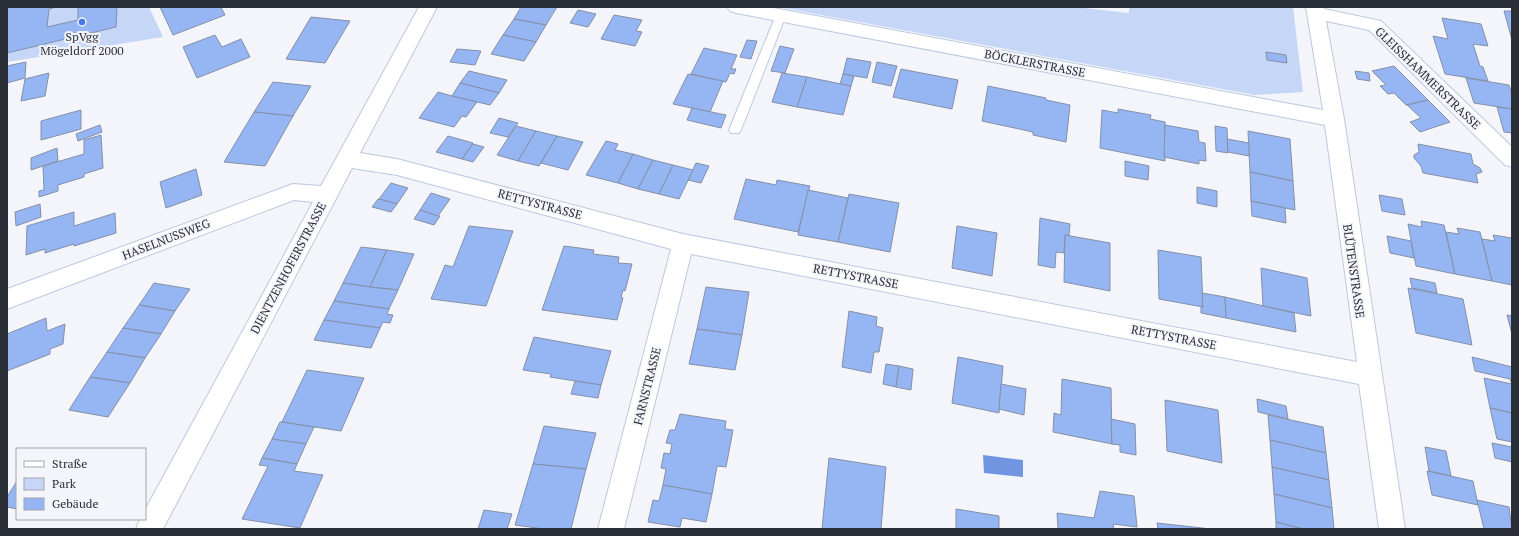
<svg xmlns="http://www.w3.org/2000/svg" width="1519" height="536" font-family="'PT Serif',serif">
<rect width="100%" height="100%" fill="#f3f5fa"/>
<g fill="#c6d6f6">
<polygon points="7,7 149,7 163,37 7,62"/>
<polygon points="778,7 1075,7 1129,13 1129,7 1293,7 1303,92 1255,95"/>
</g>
<polygon fill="#7195e1" points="983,455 1023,460 1023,477 984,473"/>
<g fill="#96b5f3" stroke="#8490a7">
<polygon points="7,7 56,7 49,9 47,27 78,20 78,7 117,7 116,27 7,53"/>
<polygon points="160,7 221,7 225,15 173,35"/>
<polygon points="521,7 557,7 546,25 514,19"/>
<polygon points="578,10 596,14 588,27 570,23"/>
<polygon points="1504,11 1512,11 1512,40"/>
<polygon points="614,15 642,20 636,31 642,32 635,46 601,39"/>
<polygon points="311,17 350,21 325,63 286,59"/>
<polygon points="1442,18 1481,24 1488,46 1473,44 1480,66 1483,67 1488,81 1445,74 1433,36 1448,39"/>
<polygon points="514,19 546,25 536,42 503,35"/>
<polygon points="215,35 222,47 241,39 250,57 197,78 183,47"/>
<polygon points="503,35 536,42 524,61 491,54"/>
<polygon points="747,40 757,41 751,59 740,57"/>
<polygon points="780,46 794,49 785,73 771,71"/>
<polygon points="704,48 737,55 731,69 736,69 734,74 730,73 726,82 691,74"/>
<polygon points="457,49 481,51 475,65 450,62"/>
<polygon points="1266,52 1286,55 1287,63 1267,60"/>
<polygon points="847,58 871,62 867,78 843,74"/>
<polygon points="26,62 25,78 7,83 7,66"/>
<polygon points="877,62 897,66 891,86 872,82"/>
<polygon points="1394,66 1428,100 1406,105 1394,93 1388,94 1380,86 1386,85 1372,71"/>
<polygon points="901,69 958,80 952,109 893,97"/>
<polygon points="469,71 507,80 499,93 460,83"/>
<polygon points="1355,71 1369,73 1370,81 1357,79"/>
<polygon points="49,73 45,96 21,101 25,79"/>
<polygon points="782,73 807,77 797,107 772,102"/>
<polygon points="688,74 723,81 710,112 673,104"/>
<polygon points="843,74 854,76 851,86 840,84"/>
<polygon points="807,77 851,86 843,115 797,107"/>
<polygon points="1466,78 1509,85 1512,94 1512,109 1474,103"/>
<polygon points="273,82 311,86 293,116 254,112"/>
<polygon points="460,83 499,93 490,105 452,96"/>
<polygon points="988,86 1046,98 1046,100 1070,105 1066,142 1033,135 1033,132 982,121"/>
<polygon points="438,92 452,96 477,102 466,117 462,116 454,127 419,118"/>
<polygon points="1428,100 1450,122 1420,132 1410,122 1421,118 1407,105"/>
<polygon points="1497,107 1512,109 1512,133 1504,132"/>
<polygon points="692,108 726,115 721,128 687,120"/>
<polygon points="1118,109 1151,115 1150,119 1165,122 1165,161 1100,148 1102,110 1118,113"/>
<polygon points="81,110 81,129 41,140 41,121"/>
<polygon points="254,112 293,116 265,166 224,162"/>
<polygon points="499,118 518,123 508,137 490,133"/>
<polygon points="100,125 102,132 78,141 76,134"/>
<polygon points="1165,125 1198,131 1199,142 1205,143 1206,161 1199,160 1199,164 1164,157"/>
<polygon points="516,126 536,131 518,161 497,155"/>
<polygon points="1215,126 1227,128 1228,153 1216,151"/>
<polygon points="536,131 557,136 539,166 518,161"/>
<polygon points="1248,131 1290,139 1293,181 1250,172"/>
<polygon points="101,135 103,168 84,174 84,177 58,185 58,191 39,197 39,191 44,190 43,166 84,154 84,140"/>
<polygon points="448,136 473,143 462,159 436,152"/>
<polygon points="557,136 583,142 568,170 541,163"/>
<polygon points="1227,139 1249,143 1249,156 1228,152"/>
<polygon points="606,141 618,144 615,150 633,154 618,183 586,175"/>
<polygon points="473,144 484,147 473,162 462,159"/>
<polygon points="1418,144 1471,154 1473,164 1480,168 1482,172 1476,174 1478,183 1423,173 1421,166 1414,158 1414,155 1419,152"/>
<polygon points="57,148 58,161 31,170 31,158"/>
<polygon points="633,154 653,160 638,189 618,183"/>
<polygon points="653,160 673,165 659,194 638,189"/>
<polygon points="1125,161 1149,166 1148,180 1125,176"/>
<polygon points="696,163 709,166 701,183 688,180"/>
<polygon points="673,165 693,170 679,199 659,194"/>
<polygon points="196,169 202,195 166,208 160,182"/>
<polygon points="1250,172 1293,181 1295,210 1251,201"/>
<polygon points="746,179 776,185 777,180 810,186 798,232 734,219"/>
<polygon points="391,183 408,188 397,204 379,199"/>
<polygon points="1197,187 1217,191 1217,207 1197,203"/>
<polygon points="808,190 848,198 838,242 798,235"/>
<polygon points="431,193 450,199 438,216 420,210"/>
<polygon points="849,194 899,203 890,252 838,242"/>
<polygon points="1379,195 1402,199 1405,215 1382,211"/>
<polygon points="378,199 379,199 397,204 391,212 372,207"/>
<polygon points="1251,201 1285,208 1286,223 1252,216"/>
<polygon points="40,204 41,217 16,226 15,212"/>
<polygon points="420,210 438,216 440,216 434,225 414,219"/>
<polygon points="74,212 74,226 115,213 116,233 74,246 74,244 45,253 45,249 26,255 27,226"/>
<polygon points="1040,218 1070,224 1069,236 1065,235 1064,253 1056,252 1055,268 1038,265"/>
<polygon points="1421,221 1444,225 1455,274 1416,266 1408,224 1422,227"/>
<polygon points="469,226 513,231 486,306 431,299 445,265 453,267"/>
<polygon points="957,226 997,233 992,276 952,268"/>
<polygon points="1457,228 1480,232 1492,281 1455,274 1446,232 1459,234"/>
<polygon points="1065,235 1110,243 1110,291 1064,282"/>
<polygon points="1493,235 1512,238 1512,285 1492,281 1482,239 1495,241"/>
<polygon points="1387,236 1411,241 1414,258 1390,253"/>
<polygon points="564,246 594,250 593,254 619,257 618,263 632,264 625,291 623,290 621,297 623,298 617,320 542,310"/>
<polygon points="361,247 387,250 370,287 343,283"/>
<polygon points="387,250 414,254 398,290 370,287"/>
<polygon points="1158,250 1201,257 1203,307 1159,299"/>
<polygon points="1261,268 1307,278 1311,316 1263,306"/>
<polygon points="1410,278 1435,283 1437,293 1412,288"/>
<polygon points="154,283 190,289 175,311 139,305"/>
<polygon points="343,283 370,287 398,290 389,309 334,301"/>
<polygon points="706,287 749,292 742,335 697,329"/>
<polygon points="1408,288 1463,299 1472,345 1416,333"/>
<polygon points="1202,293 1225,297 1226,318 1201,313 1201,307 1203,307"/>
<polygon points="1225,297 1294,313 1296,332 1226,318"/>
<polygon points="334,301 389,309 387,314 393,315 390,323 383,322 380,328 324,320"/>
<polygon points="139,305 175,311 161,334 123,328"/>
<polygon points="849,311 877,317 876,326 883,328 879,352 874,352 871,373 842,367"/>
<polygon points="1507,315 1512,316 1512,334"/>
<polygon points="46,318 47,331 65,324 63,344 50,349 50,354 7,371 7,334"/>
<polygon points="324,320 380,328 371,348 314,340"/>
<polygon points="123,328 161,334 145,358 107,352"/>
<polygon points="697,329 742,335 735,370 689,364"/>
<polygon points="534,337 611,351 601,385 550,377 551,374 523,370"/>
<polygon points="107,352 145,358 130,383 90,377"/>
<polygon points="958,357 1003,366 999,413 952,403"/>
<polygon points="1472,357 1512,367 1512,384 1510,379 1475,371"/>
<polygon points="886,364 899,366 896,387 883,384"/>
<polygon points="899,366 913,369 911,390 896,387"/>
<polygon points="307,370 364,378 341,431 282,422"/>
<polygon points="90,377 130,383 108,417 69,410"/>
<polygon points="1484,378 1512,384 1512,413 1490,408"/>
<polygon points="1062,379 1111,388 1112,444 1053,432 1054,413 1061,415"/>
<polygon points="575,381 601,385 598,398 571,394"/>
<polygon points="1001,384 1026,389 1024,415 999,409"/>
<polygon points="1257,399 1286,406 1288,419 1258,412"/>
<polygon points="1165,400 1218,410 1222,463 1167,451"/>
<polygon points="1490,408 1512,413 1512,442 1497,439"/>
<polygon points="680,414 726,421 725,429 733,430 726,467 717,466 712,494 663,485 666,469 661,468 664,453 670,454 672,444 666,443 670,430 675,430"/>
<polygon points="1268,415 1323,427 1326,453 1270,440"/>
<polygon points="1111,419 1135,424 1136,455 1120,452 1120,445 1112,444"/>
<polygon points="280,422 282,422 314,427 306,444 272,439"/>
<polygon points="544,426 596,433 586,469 533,464"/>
<polygon points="272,439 306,444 297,464 262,458"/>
<polygon points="1270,440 1326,453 1329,480 1272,467"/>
<polygon points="1492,443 1512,447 1512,462 1495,458"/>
<polygon points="1425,447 1446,451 1451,476 1429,471"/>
<polygon points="262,458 297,464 294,471 323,475 300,528 242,519 268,466 259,465"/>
<polygon points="829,458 886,467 881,529 822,529"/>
<polygon points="533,464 586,469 571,529 544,529 515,525"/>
<polygon points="1272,467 1329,480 1332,508 1274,494"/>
<polygon points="1427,471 1473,481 1478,505 1432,495"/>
<polygon points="17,481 17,509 7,507 7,497"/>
<polygon points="663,485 712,494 706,522 682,518 680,527 648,522 653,500 659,501"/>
<polygon points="1100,491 1134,496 1137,527 1113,524 1114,529 1058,529 1057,513 1094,518"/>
<polygon points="1274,494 1332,508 1334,529 1303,529 1276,522"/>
<polygon points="1477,500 1509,507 1512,529 1484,529"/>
<polygon points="956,509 999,516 999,529 956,529"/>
<polygon points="484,510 512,514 507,529 478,529"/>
<polygon points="1276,522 1303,529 1276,529"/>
<polygon points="1157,523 1211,529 1158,529"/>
</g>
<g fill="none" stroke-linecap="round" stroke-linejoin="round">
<g stroke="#bcc8e1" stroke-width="2">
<polygon id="service" points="781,11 786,15 741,130 739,133 731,133 729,130 776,15"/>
</g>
<g stroke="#bcc8e1" stroke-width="2">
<polygon id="minor" points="419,7 437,7 360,153 397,159 683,234 1357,362 1325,125 736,13 730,11 727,7 768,7 1323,110 1306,7 1324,7 1324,9 1381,21 1512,147 1512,167 1505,165 1369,30 1326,21 1344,119 1405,529 1379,529 1359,384 691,254 624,529 598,529 671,249 397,175 352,168 163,529 136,529 140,519 145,519 145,510 313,202 294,200 7,309 7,289 293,184 321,186"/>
</g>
<use href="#service" fill="#fff" fill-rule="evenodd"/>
<use href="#minor" fill="#fff" fill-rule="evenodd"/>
</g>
<circle fill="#4778e9" stroke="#f3f5fa" stroke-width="1.5" cx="82" cy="22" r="4"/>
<g text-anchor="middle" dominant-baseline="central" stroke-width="4" stroke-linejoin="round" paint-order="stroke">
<g font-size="12" fill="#292e37" stroke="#f3f5fa">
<text x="82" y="36">SpVgg<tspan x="82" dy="14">Mögeldorf 2000</tspan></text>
</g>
<g font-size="12" fill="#292e37" stroke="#f3f5fa">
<text transform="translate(1035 63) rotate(11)">BÖCKLERSTRASSE</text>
<text transform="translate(1428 78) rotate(44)">GLEISSHAMMERSTRASSE</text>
<text transform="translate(540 204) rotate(15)">RETTYSTRASSE</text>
<text transform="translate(166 239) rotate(-21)">HASELNUSSWEG</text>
<text transform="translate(288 268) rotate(-62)">DIENTZENHOFERSTRASSE</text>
<text transform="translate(1354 271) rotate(82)">BLÜTENSTRASSE</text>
<text transform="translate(856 276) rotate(11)">RETTYSTRASSE</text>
<text transform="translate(1174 337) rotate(11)">RETTYSTRASSE</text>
<text transform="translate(647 386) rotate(-76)">FARNSTRASSE</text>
</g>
</g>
<rect width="1519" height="536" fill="none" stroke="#292e37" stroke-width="16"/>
<rect x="16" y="448" width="130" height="72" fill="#f3f5fa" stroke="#a2a5ac"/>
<rect x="24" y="461" width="20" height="6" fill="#ffffff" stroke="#a2a5ac"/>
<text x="52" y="468" font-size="12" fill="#292e37">Straße</text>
<rect x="24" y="478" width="20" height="12" fill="#c6d6f6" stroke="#a2a5ac"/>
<text x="52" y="488" font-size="12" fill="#292e37">Park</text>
<rect x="24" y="498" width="20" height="12" fill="#96b5f3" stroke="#a2a5ac"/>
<text x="52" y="508" font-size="12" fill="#292e37">Gebäude</text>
</svg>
